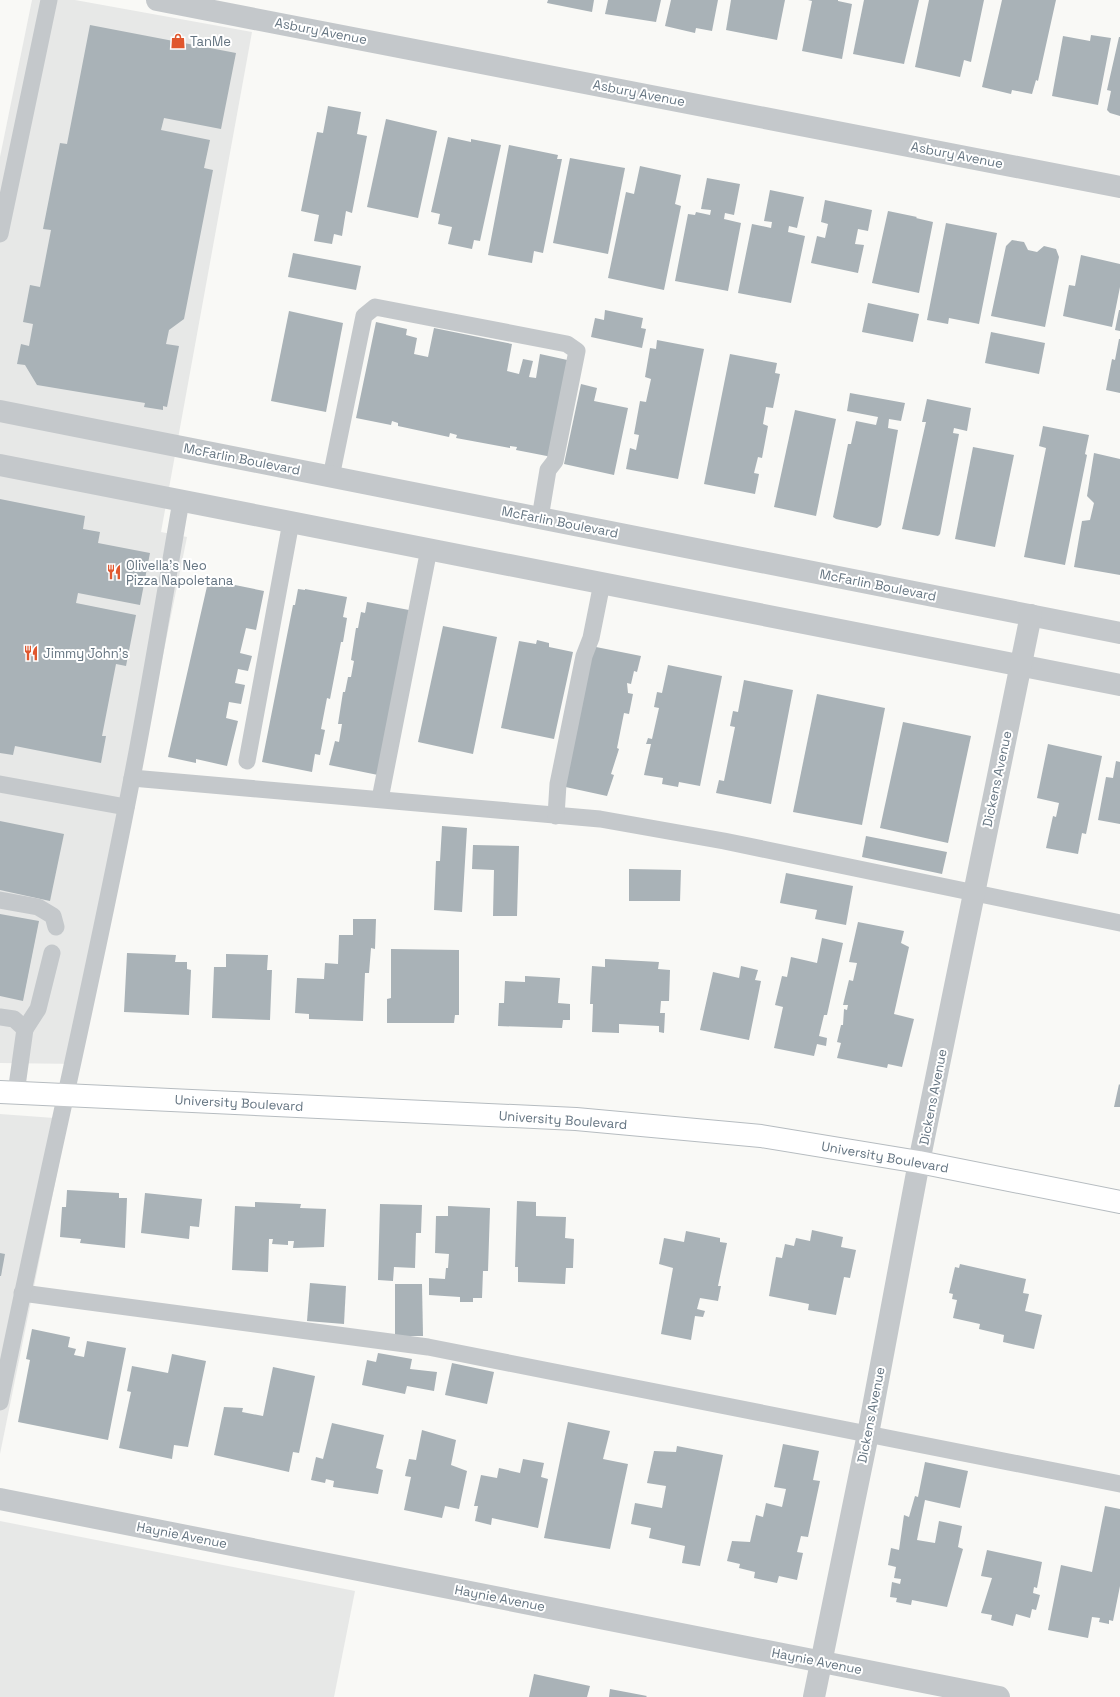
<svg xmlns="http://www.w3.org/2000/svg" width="1120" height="1697" font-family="'Space Grotesk',sans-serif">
<rect width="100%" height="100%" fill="#f9f9f6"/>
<g fill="#e7e8e7">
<polygon points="32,0 75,0 252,32 161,532 187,537 80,1064 0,1063 0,157"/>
<polygon points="0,1114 68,1119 0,1454"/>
<polygon points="0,1521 355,1591 334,1697 0,1697"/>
</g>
<g fill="#a9b2b7">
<polygon points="548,0 594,0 592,12 547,3"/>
<polygon points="608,0 661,0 656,22 605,14"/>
<polygon points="671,0 718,0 712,31 696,28 695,33 665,26"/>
<polygon points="731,0 785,0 777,40 726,30"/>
<polygon points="808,0 838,0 838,1 852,4 842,59 802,51 812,1"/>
<polygon points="864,0 919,0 904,64 853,54"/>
<polygon points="929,0 984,0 971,62 964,60 960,77 915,67"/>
<polygon points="1002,0 1056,0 1038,81 1036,80 1032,94 1012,90 1011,94 982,87"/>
<polygon points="90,25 236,53 221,129 164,118 161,130 210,140 204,168 213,170 184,319 169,330 166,344 179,346 167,407 163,406 163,410 144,407 145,403 37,385 25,365 17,364 21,344 29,346 33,324 23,322 30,285 40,287 51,230 43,229 60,143 67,144"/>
<polygon points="1091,35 1111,38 1098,105 1052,96 1063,36 1090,41"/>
<polygon points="1119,37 1120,37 1120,116 1110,113 1107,110 1111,91 1107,90"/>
<polygon points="328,106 361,112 357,134 367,136 352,213 346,211 342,236 334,234 332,244 314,241 319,215 301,211 317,132 323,133"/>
<polygon points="386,119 437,131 418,218 367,207"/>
<polygon points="448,137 471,142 471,139 501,145 480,241 474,240 472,249 448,244 452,227 438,224 440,214 431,212"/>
<polygon points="509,145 558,155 557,159 562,159 543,253 534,251 532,263 488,255"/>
<polygon points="570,158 625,168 608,254 553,243"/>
<polygon points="640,166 681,175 675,204 681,206 664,290 608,278 626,192 634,194"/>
<polygon points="707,178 740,184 734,215 725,213 724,219 741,223 728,291 675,281 688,214 695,215 696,212 710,215 711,210 701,209"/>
<polygon points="770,190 804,197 797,228 789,226 788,232 805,236 791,303 738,293 752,224 771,228 772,222 764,221"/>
<polygon points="825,200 872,210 868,231 858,229 855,244 864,245 858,273 811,263 817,236 825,238 828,224 821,222"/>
<polygon points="888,211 917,217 916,218 933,222 919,293 872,283"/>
<polygon points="946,223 997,233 979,324 949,318 948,324 927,320"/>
<polygon points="1012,240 1024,242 1028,250 1037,252 1044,246 1056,249 1059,257 1045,327 991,316 1006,246"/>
<polygon points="293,253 361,266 356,290 288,277"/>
<polygon points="1081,255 1120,264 1120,287 1112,327 1063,316 1069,285 1075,286"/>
<polygon points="868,303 919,314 913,342 862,332"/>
<polygon points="605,310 643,318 641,328 646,329 642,348 591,337 595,318 604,320"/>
<polygon points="1119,310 1120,310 1120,331 1115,330"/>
<polygon points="289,311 343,323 326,412 271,401"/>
<polygon points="376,322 407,329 406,335 417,338 414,354 428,357 434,328 512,344 507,371 519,374 523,359 533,361 529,377 536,378 540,354 572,361 552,457 516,450 517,447 510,446 510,448 456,438 457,435 450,433 449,437 398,426 398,423 392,421 391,425 356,418"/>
<polygon points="991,332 1045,343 1039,374 985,363"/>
<polygon points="1119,339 1120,339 1120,393 1106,390 1112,359 1115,360"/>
<polygon points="657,340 704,349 678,479 626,469 630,448 636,450 639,435 634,434 640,401 646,402 651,379 645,377 650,348 656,349"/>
<polygon points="730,354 777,363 775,373 780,374 773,408 766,407 763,424 768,426 762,458 758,457 754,473 759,474 755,494 704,484"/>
<polygon points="581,384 597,388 594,401 628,408 614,475 564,464"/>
<polygon points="850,393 905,403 901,421 889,419 888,428 898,430 881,525 877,528 836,519 833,517 848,444 851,444 856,421 876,425 878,417 847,411"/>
<polygon points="927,399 971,408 967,431 954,428 953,433 959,434 940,534 938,536 902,529 926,422 922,422"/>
<polygon points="795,410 836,419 816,516 774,507"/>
<polygon points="1043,426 1089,435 1085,454 1087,455 1065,565 1024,557 1046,448 1039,446"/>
<polygon points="973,447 1014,455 995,547 955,539"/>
<polygon points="1094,453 1120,459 1120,575 1074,567 1082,521 1090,520 1094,503 1087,496"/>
<polygon points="0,499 85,516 83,529 100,532 98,543 150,553 140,605 78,593 76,603 136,615 126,666 116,664 102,736 106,736 101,763 15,746 13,755 0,753"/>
<polygon points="208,582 224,586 225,583 264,591 256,630 246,628 240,653 252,656 248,671 238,669 235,683 245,685 241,704 229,702 226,718 238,721 227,766 196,759 196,763 168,757"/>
<polygon points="298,589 305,590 305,589 347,597 343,617 347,618 343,642 341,642 330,699 327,698 321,729 325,730 320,755 315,754 312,772 262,762 293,605 295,605"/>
<polygon points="367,602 409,610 378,775 329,765 335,741 339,742 342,724 338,724 343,692 345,692 348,677 351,677 354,661 351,660 356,628 358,628 361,612 365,613"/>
<polygon points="443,626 497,637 473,754 418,742"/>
<polygon points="537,640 549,643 549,647 573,652 554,739 501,728 519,641 536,644"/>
<polygon points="591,646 641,656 637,672 634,671 631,684 627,683 628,693 633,694 629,714 624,713 617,748 619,749 611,774 614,775 607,796 561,786"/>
<polygon points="668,665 722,676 700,786 679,782 678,787 662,784 663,778 644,775 651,744 646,744 648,738 652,739 659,708 654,707 657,692 662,693"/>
<polygon points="744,680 793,690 771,804 716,793 719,780 724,781 735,727 730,726 733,711 738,712"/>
<polygon points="817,694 885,708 862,825 793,812"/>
<polygon points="903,722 971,736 948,843 880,828"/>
<polygon points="1048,744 1102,756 1086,834 1082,833 1078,854 1046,848 1053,816 1056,817 1059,803 1037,798"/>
<polygon points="1116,761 1120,762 1120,824 1098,820 1106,777 1113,778"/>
<polygon points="0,821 64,834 50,901 0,890"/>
<polygon points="442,826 467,828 462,912 434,910 436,861 440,861"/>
<polygon points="866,836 947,852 942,874 862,857"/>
<polygon points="473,845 519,846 517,916 493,916 494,870 472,869"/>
<polygon points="629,869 681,870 680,901 629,901"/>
<polygon points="786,873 853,886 846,925 815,919 817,910 780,903"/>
<polygon points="0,914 39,921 23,1001 0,996"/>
<polygon points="353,919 376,919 375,949 371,948 369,973 365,973 363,1021 309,1019 309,1014 295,1013 297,978 324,979 325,963 338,964 339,935 353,935"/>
<polygon points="858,922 904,931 901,943 909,947 894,1014 914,1019 902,1067 888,1064 887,1068 837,1058 841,1043 837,1042 841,1025 843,1025 844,1009 847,1010 848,1005 843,1005 849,980 853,981 857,963 849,962"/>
<polygon points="822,938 843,943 827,1015 824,1015 819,1036 827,1038 826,1046 817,1044 814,1056 774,1048 783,1007 775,1005 782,976 787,977 791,957 817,963"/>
<polygon points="391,949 459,950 459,1015 455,1015 454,1023 387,1023 387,999 391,998"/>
<polygon points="127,953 176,955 175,962 187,962 187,969 191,970 189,1015 124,1012"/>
<polygon points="226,954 268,955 267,970 272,970 270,1020 212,1018 214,967 226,967"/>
<polygon points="605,959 659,962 658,969 670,970 669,1001 661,1001 660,1013 665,1013 664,1033 659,1032 659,1026 619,1024 619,1033 592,1032 593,1004 590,1004 592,966 605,967"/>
<polygon points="741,966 758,970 755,980 761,981 749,1040 700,1030 713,972 739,978"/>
<polygon points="525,976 560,978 558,1003 570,1004 570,1020 563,1020 562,1028 498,1026 499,1003 504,1003 505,981 525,982"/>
<polygon points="1119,1084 1120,1085 1120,1107 1114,1107"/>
<polygon points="67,1190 119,1193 119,1198 127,1198 125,1248 80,1243 81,1239 60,1237 62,1207 66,1207"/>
<polygon points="145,1193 202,1199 199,1227 190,1226 189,1239 141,1233"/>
<polygon points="517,1201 536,1202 536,1216 566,1217 565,1238 574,1239 573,1268 566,1268 565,1284 518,1282 518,1267 515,1267"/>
<polygon points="255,1202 301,1204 300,1208 326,1209 324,1247 293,1248 294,1241 288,1241 288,1245 272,1244 273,1239 269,1239 268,1272 232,1270 235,1206 255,1207"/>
<polygon points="380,1204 422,1205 421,1233 416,1233 415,1268 394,1267 393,1281 378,1280"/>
<polygon points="448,1206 490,1208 488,1271 483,1271 482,1298 473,1298 473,1302 460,1302 460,1297 429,1295 429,1278 445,1279 446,1268 448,1268 449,1254 435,1253 436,1216 448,1216"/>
<polygon points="812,1230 843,1237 841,1247 856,1250 850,1278 844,1277 836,1315 808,1310 809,1304 769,1296 776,1257 782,1258 785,1244 794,1246 796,1238 810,1241"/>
<polygon points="686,1231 720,1238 720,1242 727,1243 718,1286 721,1286 718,1301 700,1298 697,1309 705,1311 703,1317 695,1316 691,1340 661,1334 673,1268 659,1264 664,1238 684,1242"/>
<polygon points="0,1253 5,1254 1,1276 0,1276"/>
<polygon points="960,1264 1026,1279 1023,1293 1029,1294 1025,1311 1042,1315 1034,1349 1003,1342 1004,1335 979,1329 980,1324 953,1318 957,1300 952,1299 953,1294 949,1293 955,1267 959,1268"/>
<polygon points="310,1283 346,1286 344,1324 307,1321"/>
<polygon points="395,1284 422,1284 423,1336 395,1336"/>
<polygon points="32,1329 70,1337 68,1347 76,1349 74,1355 84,1357 87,1341 126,1348 108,1440 18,1422 30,1360 26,1359"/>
<polygon points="378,1353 412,1359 410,1369 437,1372 434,1391 407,1386 405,1394 362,1385 367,1360 376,1362"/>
<polygon points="172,1354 206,1361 188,1447 174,1445 172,1459 119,1448 131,1392 127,1391 132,1366 168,1373"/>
<polygon points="452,1363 494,1372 487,1404 445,1395"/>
<polygon points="273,1367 315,1376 299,1453 293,1452 289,1472 214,1455 224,1407 243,1408 242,1412 263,1416"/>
<polygon points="568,1422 610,1431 603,1459 628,1464 610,1549 544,1538"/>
<polygon points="332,1423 384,1435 376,1468 383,1470 378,1494 333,1487 334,1481 326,1479 325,1483 311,1480 316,1457 323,1459"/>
<polygon points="422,1430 456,1440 451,1465 467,1471 459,1509 445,1506 442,1518 404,1510 411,1477 405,1476 409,1459 416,1460"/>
<polygon points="783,1444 819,1451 813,1480 820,1481 808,1537 801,1536 797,1552 803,1553 797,1580 779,1576 777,1583 754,1578 755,1572 739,1568 740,1564 727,1561 732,1541 750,1542 756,1515 763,1517 766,1503 782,1507 786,1489 774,1487"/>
<polygon points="677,1446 723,1455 700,1566 682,1563 685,1546 649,1538 651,1528 631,1524 635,1503 662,1508 666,1486 647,1483 654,1451 676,1452"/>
<polygon points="523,1459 544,1463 541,1477 548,1479 538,1528 492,1518 491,1525 475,1521 478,1506 474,1506 481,1475 497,1478 499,1468 520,1473"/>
<polygon points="925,1462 968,1471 960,1508 925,1500 917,1540 935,1543 939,1521 962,1526 958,1547 963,1549 947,1607 912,1600 911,1605 896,1602 897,1598 890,1597 892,1582 900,1584 901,1579 894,1578 896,1567 888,1565 891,1548 899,1550 904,1515 909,1517 915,1496 918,1497"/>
<polygon points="1105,1506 1120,1509 1120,1586 1113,1621 1109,1620 1109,1624 1099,1622 1100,1618 1092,1617 1088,1638 1048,1630 1061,1565 1092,1572"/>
<polygon points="987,1550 1042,1562 1037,1588 1034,1587 1033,1593 1040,1595 1036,1610 1032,1609 1030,1618 1016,1614 1013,1626 991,1620 992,1615 981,1613 992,1578 981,1576"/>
<polygon points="534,1674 590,1686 587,1697 529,1697"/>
<polygon points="610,1689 647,1696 646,1697 609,1697"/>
</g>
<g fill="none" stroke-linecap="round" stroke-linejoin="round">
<g stroke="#b6bcc0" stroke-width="24">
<polyline id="secondary" points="0,1092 576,1119 761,1136 919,1162 1120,1202"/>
</g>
<g stroke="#c4c8cb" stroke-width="17">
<polyline points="0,234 49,0"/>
<polyline points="331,477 364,316 375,307 567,344 577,351 555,461 548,470 540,518"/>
<polyline points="247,761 291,522"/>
<polyline points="132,778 600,819 724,841 1120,923"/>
<polyline points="0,784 126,807"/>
<polyline points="380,799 429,549"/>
<polyline points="556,816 558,784 584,656 591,638 602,583"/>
<polyline points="0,900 38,907 53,916 56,927"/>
<polyline points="0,1017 14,1019 25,1029 16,1093"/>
<polyline points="25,1029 38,1009 52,953"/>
<polyline points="22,1293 428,1347 1120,1484"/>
<path d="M0,1402c42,-208 92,-415 132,-624 18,-92 33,-185 49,-277"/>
</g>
<g stroke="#c4c8cb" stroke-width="22">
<polyline points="157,0 1120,187"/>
<polyline points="0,411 1120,633"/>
<polyline points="0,465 1120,685"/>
<polyline points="0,1499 999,1697"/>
<polyline points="814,1697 868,1434 919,1162 1031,615"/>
</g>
<use href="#secondary" stroke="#fff" stroke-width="22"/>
</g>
<defs>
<g id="shop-bare" transform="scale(1.2)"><path d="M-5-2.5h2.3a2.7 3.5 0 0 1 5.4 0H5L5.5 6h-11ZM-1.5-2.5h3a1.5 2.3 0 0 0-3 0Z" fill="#e0572e" stroke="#fff" stroke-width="2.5" paint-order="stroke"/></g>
<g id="restaurant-bare" transform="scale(1.2)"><path d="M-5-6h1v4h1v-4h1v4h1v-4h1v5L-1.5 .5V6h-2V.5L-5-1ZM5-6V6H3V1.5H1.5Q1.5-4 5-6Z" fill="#e0572e" stroke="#fff" stroke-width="2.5" paint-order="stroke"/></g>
</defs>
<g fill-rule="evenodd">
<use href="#shop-bare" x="178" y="41"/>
<use href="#restaurant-bare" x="114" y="572"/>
<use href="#restaurant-bare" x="31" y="653"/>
</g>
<g text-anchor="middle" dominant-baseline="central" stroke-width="4" stroke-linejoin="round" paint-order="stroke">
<g font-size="13" fill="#647481" stroke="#fff">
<text transform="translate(321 31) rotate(11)">Asbury Avenue</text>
<text transform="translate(639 93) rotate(11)">Asbury Avenue</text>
<text transform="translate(957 155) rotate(11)">Asbury Avenue</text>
<text transform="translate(242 459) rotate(11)">McFarlin Boulevard</text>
<text transform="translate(560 522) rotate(11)">McFarlin Boulevard</text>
<text transform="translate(878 585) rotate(11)">McFarlin Boulevard</text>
<text transform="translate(997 779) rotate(-78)">Dickens Avenue</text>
<text transform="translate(933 1097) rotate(-79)">Dickens Avenue</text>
<text transform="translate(239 1103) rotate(3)">University Boulevard</text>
<text transform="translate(563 1120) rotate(4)">University Boulevard</text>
<text transform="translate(885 1157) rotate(10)">University Boulevard</text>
<text transform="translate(871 1415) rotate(-79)">Dickens Avenue</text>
<text transform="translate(182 1535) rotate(11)">Haynie Avenue</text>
<text transform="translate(500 1598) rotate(11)">Haynie Avenue</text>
<text transform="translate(817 1661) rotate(11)">Haynie Avenue</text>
</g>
<g font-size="13" fill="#647481" stroke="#fff" text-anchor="start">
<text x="190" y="41">TanMe</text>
<text x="126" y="565">Olivella’s Neo<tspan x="126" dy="15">Pizza Napoletana</tspan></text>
<text x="43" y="653">Jimmy John's</text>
</g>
</g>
</svg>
